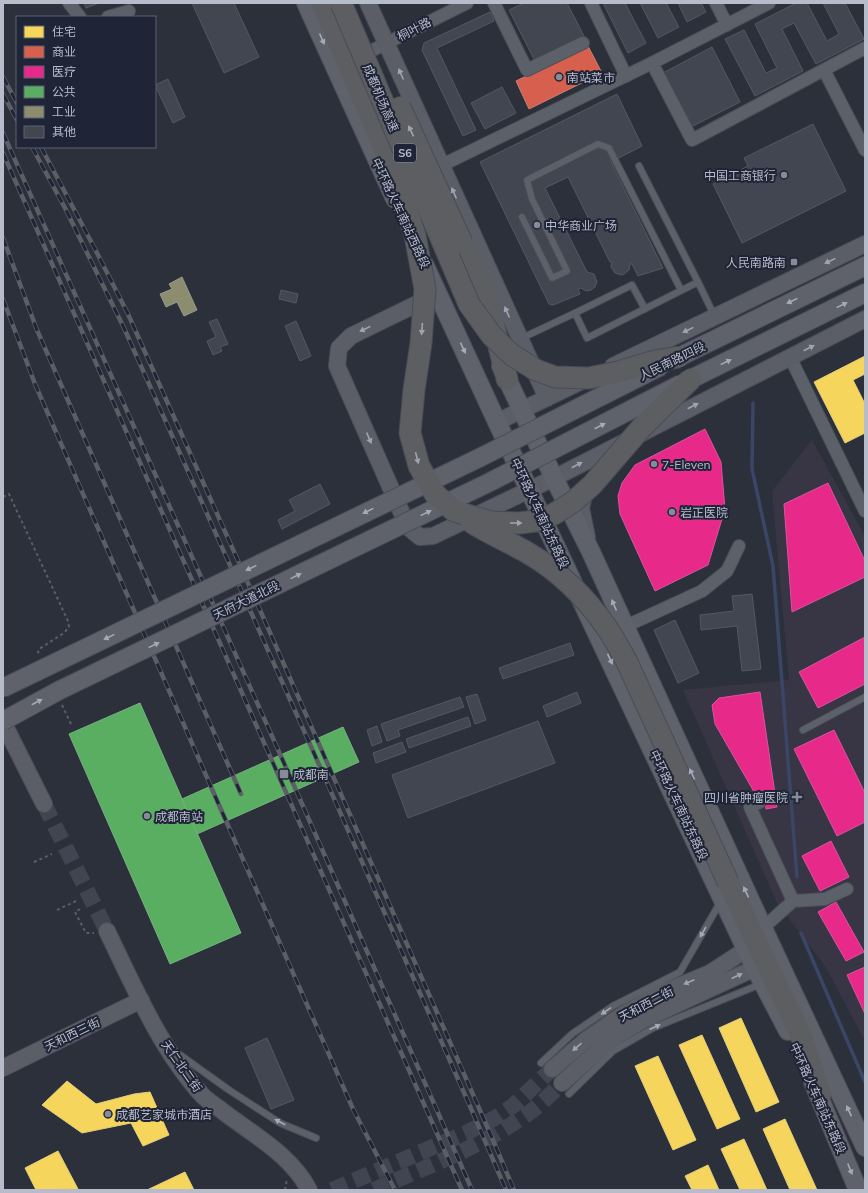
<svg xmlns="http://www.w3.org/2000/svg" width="868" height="1193" font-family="Mulish,'Noto Sans SC',sans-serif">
<rect width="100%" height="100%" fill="#2c303b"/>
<polygon fill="#383544" points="812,440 865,536 865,1041 825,966 777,903 683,690 789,680 772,491"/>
<g fill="#f6d55c" stroke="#e3ce7d">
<polygon points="865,356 865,374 853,380 865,404 865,433 845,443 814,382"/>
<polygon points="741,1018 779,1102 756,1112 719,1028"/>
<polygon points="702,1035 740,1119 717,1129 679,1045"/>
<polygon points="658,1056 696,1140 673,1150 635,1066"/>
<polygon points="67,1081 96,1104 134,1094 150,1092 169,1135 143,1146 131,1123 82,1133 42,1105"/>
<polygon points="785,1119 817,1190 790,1190 763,1129"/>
<polygon points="744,1139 767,1190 740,1190 721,1149"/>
<polygon points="58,1151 78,1189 36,1190 25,1168"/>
<polygon points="708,1165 719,1190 692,1190 685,1176"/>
<polygon points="185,1172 194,1190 147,1190"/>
</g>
<polygon fill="#d6604d" stroke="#cd7c73" points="588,46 602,73 529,109 516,81"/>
<g fill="#e7298a" stroke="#d9559e">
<polygon points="705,429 721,462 725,509 708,565 655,591 620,514 618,496 622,483 635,465"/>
<polygon points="828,483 865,561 865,577 792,612 784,504"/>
<polygon points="865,637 865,684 818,708 799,672"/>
<polygon points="760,692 777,807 766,809 764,794 757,797 715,724 712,705 719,698"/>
<polygon points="834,730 865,793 865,822 837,836 794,749"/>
<polygon points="831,841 849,877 820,891 802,856"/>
<polygon points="836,902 864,952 846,961 818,912"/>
<polygon points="865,967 865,1014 847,975"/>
</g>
<g fill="#5aae61" stroke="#76b281">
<polygon points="140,703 241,933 170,964 69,734"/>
<polygon points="343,727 359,762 197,834 182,799"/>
</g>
<polygon fill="#8c8c6e" stroke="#999a8a" points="182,277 197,310 184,316 177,302 166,307 160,294 172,289 169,284"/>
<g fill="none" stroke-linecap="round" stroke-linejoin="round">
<g stroke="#3a4666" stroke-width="3.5">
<polyline points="753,403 752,469 773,566 797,877"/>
<polyline points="801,933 865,1082"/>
</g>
</g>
<g fill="#424650" stroke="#545863">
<polygon points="84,3 99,3 86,8"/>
<polygon points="192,3 234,3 259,57 224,73"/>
<polygon points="524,3 567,3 585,38 536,63 509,10"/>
<polygon points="603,3 625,3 646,43 628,53"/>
<polygon points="640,3 666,3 679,27 658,38"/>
<polygon points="678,3 701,3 706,12 687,22"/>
<polygon points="796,3 807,3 827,41 839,34 823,3 845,3 864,39 816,64 794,23 782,29 803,71 755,96 725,39 744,30 766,73 777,68 755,24"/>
<polygon points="490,12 494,21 437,48 476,130 463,136 422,50 424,43"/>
<polygon points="712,47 740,102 691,127 663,73"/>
<polygon points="168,79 185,117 173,123 155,85"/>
<polygon points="502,87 516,113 485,129 471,103"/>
<polygon points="617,94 642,146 611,162 663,268 638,276 632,264 630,264 629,270 624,274 621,275 615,273 611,267 612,262 610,262 568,177 545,188 587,272 594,274 597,282 595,287 591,290 586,291 581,288 578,289 580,294 553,305 549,304 480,162"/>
<polygon points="813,124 846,191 742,243 713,184 748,166 744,158"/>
<polygon points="281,290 298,294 296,303 279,299"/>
<polygon points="217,319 228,344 220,347 222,351 213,355 207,341 216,337 209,322"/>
<polygon points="296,321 311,356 300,361 285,326"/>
<polygon points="320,484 330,504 282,529 278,520 295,511 289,500"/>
<polygon points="752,594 761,669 742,671 737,626 701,630 700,615 734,611 732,596"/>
<polygon points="675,620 699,673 678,683 654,630"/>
<polygon points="570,643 574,655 503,679 499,668"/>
<polygon points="577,692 581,703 547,717 543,706"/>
<polygon points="477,694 486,720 475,724 466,697"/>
<polygon points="460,697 464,707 398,730 400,736 387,741 381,724"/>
<polygon points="468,717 471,726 409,748 406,739"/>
<polygon points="538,721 555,763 408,818 392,775"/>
<polygon points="377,726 382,742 372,746 367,730"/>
<polygon points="402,742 406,752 376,763 373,753"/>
<polygon points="267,1038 294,1100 271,1109 245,1048"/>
</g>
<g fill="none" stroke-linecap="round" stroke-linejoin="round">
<g stroke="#414551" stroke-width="16" stroke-dasharray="16 8" stroke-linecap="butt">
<polyline points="44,804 107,931"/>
<polyline points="332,1190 466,1133 495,1118 514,1105 552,1069"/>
<path d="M374,1190c49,-22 102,-41 146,-71 16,-10 29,-23 42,-36"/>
</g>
<g stroke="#4a4d55" stroke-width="8">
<g id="lane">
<polyline points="639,166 698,282"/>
<polyline points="522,217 552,278 567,271 532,199 527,180 598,144 609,148 681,290"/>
<polyline points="575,313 632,285 645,309"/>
<polyline points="520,339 575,313 587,338 698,282 715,317"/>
<polyline points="803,730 865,697"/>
<polyline points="176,1052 229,1090 280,1123 316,1138"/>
<polyline points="541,1063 572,1034 613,1006 680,972 721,901"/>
<polyline points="569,1094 613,1051 653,1028 761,984"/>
</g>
</g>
<g stroke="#4a4d55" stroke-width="14">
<g id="street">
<polyline points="69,3 80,17"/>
<polyline points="494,3 527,70 583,43"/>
<polyline points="591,3 626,76"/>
<polyline points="716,3 727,25"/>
<polyline points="108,17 129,11"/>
<polyline points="361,56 467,3"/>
<polyline points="652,63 692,140 865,48"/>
<polyline points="824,70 865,150"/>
<polyline points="434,169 652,63 769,3"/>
<polyline points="790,357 865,511"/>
<polyline points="624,627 702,591 727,571 739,546"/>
<polyline points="760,802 750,807 793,901"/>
<polyline points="763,928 793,901 825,899 847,889"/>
</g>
</g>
<g stroke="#4a4d55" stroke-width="18">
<g id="secondary">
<polyline points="368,3 547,398"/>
<polyline points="433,296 351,336 339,348 337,366 408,527 420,537 433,536 554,478 865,319"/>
<polyline points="613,366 865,244"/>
<polyline points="497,422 586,379"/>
<polyline points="586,487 581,508 587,537"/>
<polyline points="3,722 44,804"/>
<path d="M107,931c26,54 55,121 96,165 6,6 15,11 22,17 29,22 67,43 84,77"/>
<polyline points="3,1068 141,1000"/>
<polyline points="552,1069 586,1040 622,1015 660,994 710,973 747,949"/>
<polyline points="562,1083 609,1041 643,1020 755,968"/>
</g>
</g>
<g stroke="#4a4d58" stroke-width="20">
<g id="primary">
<polyline points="306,3 395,199"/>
<polyline points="425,266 497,422 755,968 788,1031"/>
<polyline points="679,357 865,266"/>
<polyline points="501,366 554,478 591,552 763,928 865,1147"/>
<polyline points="691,379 865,293"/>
<polyline points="813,1082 858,1190"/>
</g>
</g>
<g stroke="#494c57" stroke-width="23">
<g id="highway">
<polyline points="322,3 393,169"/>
<polyline points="462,243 486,294 507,379"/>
<polyline points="728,882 802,1038 820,1095"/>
</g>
</g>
<g stroke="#5a5e65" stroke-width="2" stroke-dasharray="3 3" stroke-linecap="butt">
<polyline points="3,497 9,494 68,621 69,627 64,633 39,649 38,652 40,655"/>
<polyline points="62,705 72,726"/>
<polyline points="34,862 52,854"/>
<polyline points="80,909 75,912 86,933 94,933"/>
<polyline points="57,910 76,901"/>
<polyline points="285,1190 287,1179"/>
</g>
<use href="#lane" stroke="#5c6069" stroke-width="6"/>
<use href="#street" stroke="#5c6069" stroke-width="12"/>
<use href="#secondary" stroke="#5b5e67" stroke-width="16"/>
<use href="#primary" stroke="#5f626a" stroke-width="18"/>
<use href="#highway" stroke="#5c5e62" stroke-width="21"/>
<g stroke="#5b5e66" stroke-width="4.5">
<g id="rail">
<polyline points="3,77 17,103"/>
<polyline points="3,94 17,120"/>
<polyline points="3,133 288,772 472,1190"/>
<polyline points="32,147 65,208 124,328 317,760 473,1113 506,1190"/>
<polyline points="41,147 95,249 128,314 264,619 493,1140 514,1190"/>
<polyline points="3,153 462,1190"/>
<polyline points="3,238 37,330 241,794"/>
<polyline points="3,299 35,384 219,805 353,1109 395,1190"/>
</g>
</g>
<use href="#rail" stroke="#1f2536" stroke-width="3" stroke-dasharray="9" stroke-linecap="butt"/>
<g stroke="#4a4d58" stroke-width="20" stroke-linecap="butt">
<g id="primary-bridge">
<polyline points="3,688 479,458 661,366"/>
<polyline points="3,721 60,690 490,482 681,384"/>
</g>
</g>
<g stroke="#494c57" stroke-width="23" stroke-linecap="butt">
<g id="highway-bridge">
<polyline points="341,3 469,304 492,336 512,355 536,370 555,377 589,378 618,372 655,361 679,357"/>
<polyline points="400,107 462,243"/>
<polyline points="393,169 415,235 425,289 421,343 414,390 410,433 419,466 435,494 454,511 491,522 519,523 536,521 554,514 573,502 592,485 642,427 691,379"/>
<path d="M471,522c19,12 38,20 57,31 31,18 59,46 79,75 7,10 13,22 19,32l102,222"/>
</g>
</g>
<use href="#primary-bridge" stroke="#5f626a" stroke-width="18"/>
<use href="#highway-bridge" stroke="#5c5e62" stroke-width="21"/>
</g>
<defs><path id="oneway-solid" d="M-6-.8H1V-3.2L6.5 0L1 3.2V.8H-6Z"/></defs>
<g fill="#a5aab8">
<use href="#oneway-solid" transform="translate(322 39) rotate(66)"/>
<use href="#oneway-solid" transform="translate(792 301) rotate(154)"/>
<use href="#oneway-solid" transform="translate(842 305) rotate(-26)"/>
<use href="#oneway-solid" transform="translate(463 348) rotate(65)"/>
<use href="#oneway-solid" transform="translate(726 362) rotate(-26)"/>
<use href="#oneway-solid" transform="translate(600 426) rotate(-27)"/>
<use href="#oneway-solid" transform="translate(368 511) rotate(154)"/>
<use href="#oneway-solid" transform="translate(426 513) rotate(-26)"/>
<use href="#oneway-solid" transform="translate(251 568) rotate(154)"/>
<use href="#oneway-solid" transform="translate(296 576) rotate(-26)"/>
<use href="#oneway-solid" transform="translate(614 605) rotate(-114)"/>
<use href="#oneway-solid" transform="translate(109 637) rotate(154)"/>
<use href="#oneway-solid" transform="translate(154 645) rotate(-26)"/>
<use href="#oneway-solid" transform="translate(610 659) rotate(65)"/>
<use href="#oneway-solid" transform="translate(37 702) rotate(-28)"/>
<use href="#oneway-solid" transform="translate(692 774) rotate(-115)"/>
<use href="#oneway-solid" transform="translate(746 892) rotate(-115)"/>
<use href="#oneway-solid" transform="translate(849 1111) rotate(-115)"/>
<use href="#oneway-solid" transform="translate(850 1169) rotate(68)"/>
</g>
<g fill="#a0a4b2">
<use href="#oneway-solid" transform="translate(401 74) rotate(-114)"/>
<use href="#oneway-solid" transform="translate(454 193) rotate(-114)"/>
<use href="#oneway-solid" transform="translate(830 261) rotate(154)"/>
<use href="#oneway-solid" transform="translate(507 312) rotate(-114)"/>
<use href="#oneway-solid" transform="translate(365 329) rotate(154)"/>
<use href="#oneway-solid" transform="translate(688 330) rotate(154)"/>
<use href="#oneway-solid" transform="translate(809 348) rotate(-27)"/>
<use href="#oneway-solid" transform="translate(693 406) rotate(-27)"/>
<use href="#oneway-solid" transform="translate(369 438) rotate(66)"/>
<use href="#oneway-solid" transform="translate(577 465) rotate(-28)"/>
<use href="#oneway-solid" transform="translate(737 976) rotate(-25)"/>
<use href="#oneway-solid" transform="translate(689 982) rotate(157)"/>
<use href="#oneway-solid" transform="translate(577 1047) rotate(139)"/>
</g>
<g fill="#a0a4b1">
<use href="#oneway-solid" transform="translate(411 131) rotate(-115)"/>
<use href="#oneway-solid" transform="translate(422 329) rotate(94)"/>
<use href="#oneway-solid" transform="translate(417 458) rotate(76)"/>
<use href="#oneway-solid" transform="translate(516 523)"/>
</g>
<g fill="#a5aab7">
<use href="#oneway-solid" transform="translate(703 932) rotate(120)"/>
<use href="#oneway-solid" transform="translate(606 1011) rotate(146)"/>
<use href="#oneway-solid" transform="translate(655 1027) rotate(-25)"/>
<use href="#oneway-solid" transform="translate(280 1122) rotate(-152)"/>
</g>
<g fill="#868b99" stroke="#1f2536" stroke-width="1.5">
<circle cx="559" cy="77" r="4"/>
<circle cx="784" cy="175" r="4"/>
<circle cx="537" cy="225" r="4"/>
<rect x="790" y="258" width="8" height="8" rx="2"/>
<circle cx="654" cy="464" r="4"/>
<circle cx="672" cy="512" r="4"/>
<rect x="279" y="769" width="10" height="10" rx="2"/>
<path d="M795 791h4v4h4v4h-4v4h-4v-4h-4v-4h4z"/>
<circle cx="147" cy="816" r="4"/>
<circle cx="108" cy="1114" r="4"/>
</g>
<g text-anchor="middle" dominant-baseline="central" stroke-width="4" stroke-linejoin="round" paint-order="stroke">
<rect fill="#1f2536" stroke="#898f9e" stroke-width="1" x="394" y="144" width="22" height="18" rx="3"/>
<g font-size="11" font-weight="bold" fill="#b7bccb">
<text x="405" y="153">S6</text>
</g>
<g font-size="12" fill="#b7bccb" stroke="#1f2536">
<text transform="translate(414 29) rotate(-27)">桐叶路</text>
<text transform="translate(381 98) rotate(67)">成都机场高速</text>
<text transform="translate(401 213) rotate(65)">中环路火车南站西路段</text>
<text transform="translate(672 361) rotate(-26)">人民南路四段</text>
<text transform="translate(540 513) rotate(65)">中环路火车南站东路段</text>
<text transform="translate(246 600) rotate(-26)">天府大道北段</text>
<text transform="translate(679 805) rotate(65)">中环路火车南站东路段</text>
<text transform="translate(646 1004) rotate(-28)">天和西二街</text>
<text transform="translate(72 1034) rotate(-26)">天和西三街</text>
<text transform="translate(182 1066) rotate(55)">天仁北二街</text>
<text transform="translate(818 1098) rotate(66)">中环路火车南站东路段</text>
</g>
<g font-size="12" fill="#b7bccb" stroke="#1f2536" text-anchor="start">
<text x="567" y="77">南站菜市</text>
<text x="776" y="175" text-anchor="end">中国工商银行</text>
<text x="545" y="225">中华商业广场</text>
<text x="786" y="262" text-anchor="end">人民南路南</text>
<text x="662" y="464">7-Eleven</text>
<text x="680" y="512">岩正医院</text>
<text x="293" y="774">成都南</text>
<text x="788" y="797" text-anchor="end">四川省肿瘤医院</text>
<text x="155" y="816">成都南站</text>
<text x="116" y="1114">成都艺家城市酒店</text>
</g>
</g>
<rect width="868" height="1193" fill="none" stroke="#b7bccb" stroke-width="8"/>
<rect x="16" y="16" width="140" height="132" fill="#1f2536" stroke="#5c6172"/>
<rect x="24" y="26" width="20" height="12" fill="#f6d55c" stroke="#5c6172"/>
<text x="52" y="36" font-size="12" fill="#b7bccb">住宅</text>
<rect x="24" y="46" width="20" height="12" fill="#d6604d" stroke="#5c6172"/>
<text x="52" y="56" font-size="12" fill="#b7bccb">商业</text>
<rect x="24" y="66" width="20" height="12" fill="#e7298a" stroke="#5c6172"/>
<text x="52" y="76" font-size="12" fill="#b7bccb">医疗</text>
<rect x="24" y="86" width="20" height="12" fill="#5aae61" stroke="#5c6172"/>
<text x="52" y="96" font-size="12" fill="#b7bccb">公共</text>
<rect x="24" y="106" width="20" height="12" fill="#8c8c6e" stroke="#5c6172"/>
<text x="52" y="116" font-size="12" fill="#b7bccb">工业</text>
<rect x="24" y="126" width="20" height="12" fill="#424650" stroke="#5c6172"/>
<text x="52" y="136" font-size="12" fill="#b7bccb">其他</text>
</svg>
